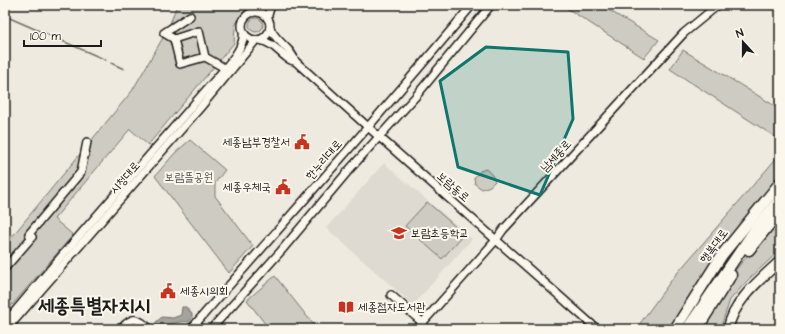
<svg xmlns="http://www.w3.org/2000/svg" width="785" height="334" font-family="'Architects Daughter','Poor Story',sans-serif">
<rect width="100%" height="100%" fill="#eeeadf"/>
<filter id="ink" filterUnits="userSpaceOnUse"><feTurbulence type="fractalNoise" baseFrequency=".025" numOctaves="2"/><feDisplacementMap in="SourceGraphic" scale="8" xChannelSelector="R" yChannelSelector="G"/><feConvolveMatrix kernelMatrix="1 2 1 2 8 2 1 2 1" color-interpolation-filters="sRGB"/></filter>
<g filter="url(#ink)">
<polygon fill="#dedad1" points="384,163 472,239 413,305 326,228"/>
<g fill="#ceccc2" stroke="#75746f">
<polygon points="177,5 249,5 241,15 235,26 234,43 148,145 130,129 54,219 73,235 5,313 5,245 132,91 168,29"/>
<polygon points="562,5 600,5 659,40 644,58"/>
<circle cx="256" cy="25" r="7"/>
<polygon points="683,50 780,109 780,140 670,69"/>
<polygon points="190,140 225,170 215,183 215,196 253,246 229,273 155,176 175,153"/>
<polygon points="780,154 780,178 765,196 671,329 636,329 673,278"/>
<polygon points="486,169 492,175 495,181 490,186 482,189 475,184 474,178 480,171"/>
<polygon points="427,202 464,234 442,259 405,226"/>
<polygon points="780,214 780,250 747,281 730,300 720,329 700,329 735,271"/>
<polygon points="275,276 317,329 269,329 247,300"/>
</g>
<path fill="#a6a39d" stroke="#6f6d69" d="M182,307h4l6,7v4l-3,4c-6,-2 -25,3 -29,7l-5,-2 1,-5 6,-5 11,1 8,-3z"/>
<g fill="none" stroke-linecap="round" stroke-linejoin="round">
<g stroke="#6f6d69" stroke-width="1.5">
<polyline points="5,16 106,60"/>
<polyline points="111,63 124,69"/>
</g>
<g stroke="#1c1c1c" stroke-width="10">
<g id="minor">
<circle cx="256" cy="26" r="14"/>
<polyline points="190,16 164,33 174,39 199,31 205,57 221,66"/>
<polyline points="268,19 268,15 271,5"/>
<path d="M270,27c4,14 21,20 25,34l73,66 229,202"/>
<polyline points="174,39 180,64 205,57"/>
<path d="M259,40c17,2 24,20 36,21"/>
<polyline points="5,268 32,237 29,234 81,172 87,142"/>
<polyline points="391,295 423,323"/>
<path d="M5,323l55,-65 154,-177c10,-12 32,-33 29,-49"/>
<polyline points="7,329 199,109 256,40"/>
<path d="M121,329c12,-14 16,-11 29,0"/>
<path d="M191,329c94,-108 190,-214 281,-324"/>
<polyline points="211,329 281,251 349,170 416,96 491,5"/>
<polyline points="417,329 496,240 503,230 684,33 718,5"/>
</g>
</g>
<g stroke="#1c1c1c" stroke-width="12">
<path id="major" d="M728,329c6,-29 32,-49 52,-68"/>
</g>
<g stroke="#1c1c1c" stroke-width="13">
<g id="highway">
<polyline points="749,250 780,211"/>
<polyline points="689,326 756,228 780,199"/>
<polyline points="675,329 722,255 780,183"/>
<polyline points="697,329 731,275"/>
</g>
</g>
<use href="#minor" stroke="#fbf7ec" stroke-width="7"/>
<use href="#major" stroke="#fbf7ec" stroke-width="9"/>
<use href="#highway" stroke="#fbf7ec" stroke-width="10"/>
</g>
</g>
<path fill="#0f766e" fill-opacity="0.2" stroke="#0f766e" stroke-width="3" stroke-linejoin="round" d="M486,47l82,5 5,67 -33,76 -82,-28 -18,-86z"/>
<defs>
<g id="civic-bare" transform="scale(1.2)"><path d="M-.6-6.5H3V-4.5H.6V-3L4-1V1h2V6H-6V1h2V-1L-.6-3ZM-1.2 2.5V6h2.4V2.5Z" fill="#c8321e" stroke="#fbf7ec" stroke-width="2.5" paint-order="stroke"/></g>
<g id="school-bare" transform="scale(1.2)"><path d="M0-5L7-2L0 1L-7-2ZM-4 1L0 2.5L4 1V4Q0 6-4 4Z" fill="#c8321e" stroke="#fbf7ec" stroke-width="2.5" paint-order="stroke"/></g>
<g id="library-bare" transform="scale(1.2)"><path d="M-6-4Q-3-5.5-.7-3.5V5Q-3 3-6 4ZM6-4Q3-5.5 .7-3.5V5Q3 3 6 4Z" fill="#c8321e" stroke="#fbf7ec" stroke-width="2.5" paint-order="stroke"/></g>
</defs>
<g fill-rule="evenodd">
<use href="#civic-bare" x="302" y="142"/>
<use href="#civic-bare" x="283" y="187"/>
<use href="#school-bare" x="399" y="233"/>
<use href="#civic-bare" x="168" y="291"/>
<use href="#library-bare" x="346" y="307"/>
</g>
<g text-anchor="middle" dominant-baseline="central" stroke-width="4" stroke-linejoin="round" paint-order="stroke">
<g font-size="12" fill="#1c1c1c" stroke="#fbf7ec" text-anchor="start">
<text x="290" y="142" text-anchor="end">세종남부경찰서</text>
<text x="271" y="187" text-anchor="end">세종우체국</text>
<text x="411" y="233">보람초등학교</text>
<text x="180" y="291">세종시의회</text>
<text x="358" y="307">세종점자도서관</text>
</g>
<g font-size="12" fill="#1c1c1c" stroke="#fbf7ec">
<text transform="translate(556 156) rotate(-47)">남세종로</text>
<text transform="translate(324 160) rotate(-49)">한누리대로</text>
<text transform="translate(125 178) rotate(-49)">시청대로</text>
<text transform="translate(453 187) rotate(41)">보람동로</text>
<text transform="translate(714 246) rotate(-54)">행복대로</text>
</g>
<g font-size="12" fill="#51514e" stroke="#fbf7ec">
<text x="189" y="177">보람뜰공원</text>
</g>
<g font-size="20" font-weight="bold" fill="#1c1c1c" stroke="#fbf7ec">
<text x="94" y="306">세종특별자치시</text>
</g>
</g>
<rect width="785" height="334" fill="none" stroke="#fbf7ec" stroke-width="20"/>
<rect x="10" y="10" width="765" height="314" fill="none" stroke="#1c1c1c" stroke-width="1.5" filter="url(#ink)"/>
<g transform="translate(743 42) rotate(339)" stroke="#fbf7ec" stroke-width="3" paint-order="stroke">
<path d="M0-3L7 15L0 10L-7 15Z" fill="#1c1c1c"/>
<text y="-6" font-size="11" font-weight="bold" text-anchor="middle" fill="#1c1c1c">N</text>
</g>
<path d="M24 40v6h77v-6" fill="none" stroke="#1c1c1c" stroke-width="2"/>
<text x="30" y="40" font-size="12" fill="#1c1c1c" stroke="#fbf7ec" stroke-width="3" paint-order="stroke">100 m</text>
</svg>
